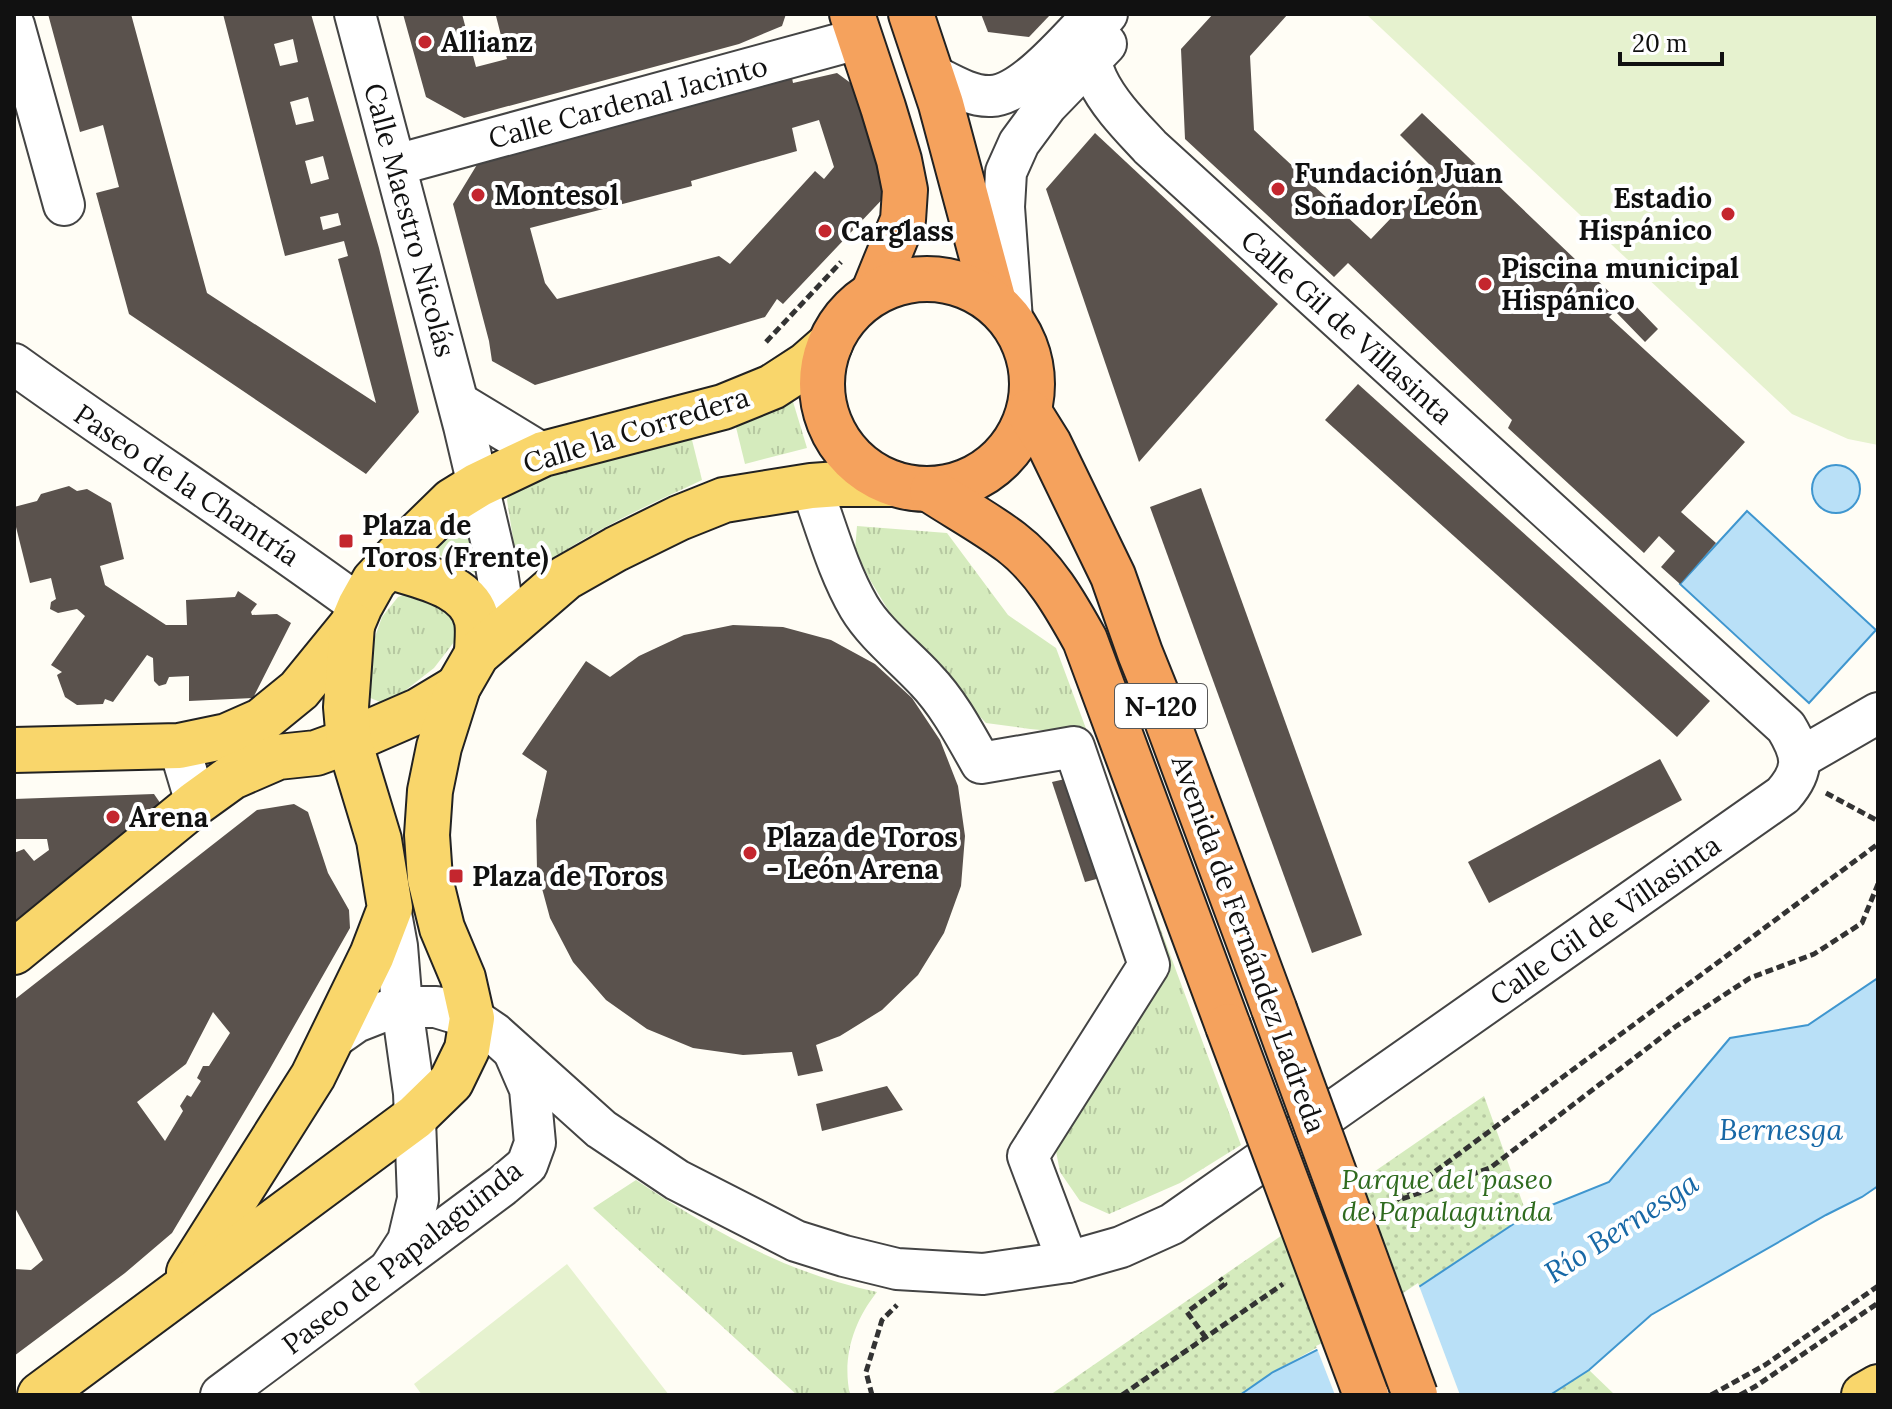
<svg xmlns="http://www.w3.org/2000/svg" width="1892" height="1409" font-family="Lora,serif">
<defs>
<pattern id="grass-tufts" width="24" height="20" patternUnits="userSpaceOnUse" patternTransform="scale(2)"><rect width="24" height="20" fill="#d5ebbd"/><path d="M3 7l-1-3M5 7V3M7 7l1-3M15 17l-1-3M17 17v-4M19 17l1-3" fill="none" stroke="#b6c8a1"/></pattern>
<pattern id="park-dots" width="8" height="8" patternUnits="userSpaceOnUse" patternTransform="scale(2)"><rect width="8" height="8" fill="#d5ebbd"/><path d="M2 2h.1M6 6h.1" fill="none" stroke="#b6c8a1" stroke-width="1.8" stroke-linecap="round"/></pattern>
</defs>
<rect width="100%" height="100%" fill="#fffdf5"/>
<g fill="url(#grass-tufts)">
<polygon points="791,395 807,448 745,464 734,419"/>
<path d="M690,432l12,48c-55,26 -112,51 -161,87l-16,-4 -10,-12 -8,-51 5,-14z"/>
<polygon points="467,518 477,574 433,552"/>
<polygon points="857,526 947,533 1008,615 1056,648 1241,1145 1180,1183 1109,1214 1080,1201 1060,1172 1055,1146 1158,975 1074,733 1030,729 986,723 965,701 934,659 896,623 870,580 855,550"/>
<polygon points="418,590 455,614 454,642 434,668 402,693 380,702 368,697 369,654 382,617 398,597"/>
<path d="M636,1180c77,51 150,93 241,112 -24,30 -35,66 -27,103h-53l-204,-187z"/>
</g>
<g fill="url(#park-dots)">
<polygon points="1484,1096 1527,1215 1374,1316 1273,1372 1240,1395 1050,1395"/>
<polygon points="1589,1370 1615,1395 1550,1395"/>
</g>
<g fill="#e6f2cf">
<polygon points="1366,14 1878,14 1878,445 1848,439 1792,414"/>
<polygon points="567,1264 669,1395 422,1395 414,1384"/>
</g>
<g fill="#b9e0f7" stroke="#3f96cf" stroke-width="2">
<circle cx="1836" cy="489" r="24"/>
<polygon points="1747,511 1876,630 1809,703 1680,584"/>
<polygon points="1878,978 1878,1186 1862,1197 1826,1215 1651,1315 1589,1370 1550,1395 1240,1395 1273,1372 1345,1336 1527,1215 1609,1182 1730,1038 1808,1025"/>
</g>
<polygon fill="#fffdf5" points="1418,1283 1460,1395 1335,1395 1316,1346 1343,1333"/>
<g fill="#5a524d" fill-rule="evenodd">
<path d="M48,14h83l76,279 169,110 -38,-144 10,-3 -4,-15 -59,15 -62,-242h88l68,234 40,164 -53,62 -237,-160 -33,-121 23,-6 -16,-62 -23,7zM293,39l5,23 -18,4 -6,-22zM308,97l6,24 -18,4 -6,-23zM323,156l6,23 -18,5 -6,-23zM338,213l3,12 -18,5 -3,-13z"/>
<polygon points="403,14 462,14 476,67 507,59 496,16 503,14 786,14 782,26 739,44 464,118 426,97"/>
<polygon points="981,14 1051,14 1029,37 988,32"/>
<polygon points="1213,14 1288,14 1250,56 1254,130 1371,239 1436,171 1400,135 1422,113 1622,304 1628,298 1658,329 1645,342 1615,311 1609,317 1745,442 1681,512 1716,543 1680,584 1661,567 1675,551 1659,536 1644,553 1508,428 1512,420 1348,263 1334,277 1185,139 1181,49"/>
<path d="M837,73l15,11 40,105 -109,115 -6,-5 -12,18 -230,68 -43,-24 -3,-20 -36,-137 25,-41 314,-85 1,5zM819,120l15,47 -10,12 -9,-8 -85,93 -11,-8 -162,43 -12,-16 -15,-55 162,-42 -1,-5 106,-30 -5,-23z"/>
<polygon points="1095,133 1278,304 1139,462 1046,189"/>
<polygon points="1358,384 1710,701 1677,737 1325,420"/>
<polygon points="69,486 77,491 87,489 111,503 124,559 100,566 105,585 166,625 187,625 186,600 235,597 238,591 257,604 251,612 252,615 277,614 291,623 253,698 189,701 189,676 169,677 166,684 159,686 154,681 153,658 147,655 113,702 105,699 103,704 77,705 65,697 57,675 62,672 51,665 85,616 77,609 58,613 50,609 51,602 56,599 51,578 30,583 14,519 14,507 37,501 41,494"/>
<polygon points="1201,488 1362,935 1312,953 1150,507"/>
<polygon points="733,625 783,627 831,640 875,664 912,698 940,740 958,786 965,836 961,886 944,933 918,975 882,1010 840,1036 816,1045 823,1071 798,1076 792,1052 743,1055 693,1048 647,1029 606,1000 573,962 550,918 537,870 536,820 547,771 522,754 586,661 610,677 639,656 684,635"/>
<polygon points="1660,759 1682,800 1489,903 1468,862"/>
<polygon points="1078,776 1112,875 1085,882 1052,782"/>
<polygon points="154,794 165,810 14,928 14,873 16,872 14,853 24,849 34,861 49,850 47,839 14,839 14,799"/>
<path d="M294,804l14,8 20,61 21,37 1,18 -82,144 -96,161 -47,40 -111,83v-87l17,1 12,-10 -29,-54v-206l243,-190zM213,1012l17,21 -21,33h-6l-6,12 4,3 -10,16 -4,-2 -7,11 3,5 -18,30 -28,-39 49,-38z"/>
<polygon points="887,1086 903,1110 822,1131 816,1104"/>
</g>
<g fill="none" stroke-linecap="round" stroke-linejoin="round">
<g stroke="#444" stroke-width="44">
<g id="minor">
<polyline points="355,14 464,426 494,553 506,628"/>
<polyline points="14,25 64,205"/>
<path d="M932,75c18,9 39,22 59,21 33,-1 80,-59 103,-82"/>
<polyline points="396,165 861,38"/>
<polyline points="1012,320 1004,207 1006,172 1019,143 1047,105 1106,44"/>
<path d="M14,364c114,82 233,159 346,242"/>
<polyline points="459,403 543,454"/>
<path d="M811,486c15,40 26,83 48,121 16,27 46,50 67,73 23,24 39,55 55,83l93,-16 75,218 -121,191 40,106"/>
<polyline points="179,746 196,803"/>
<polyline points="1800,758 1878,713"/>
<polyline points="390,908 397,946 402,1007 414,1093 418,1199 408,1241 391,1267"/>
<path d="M329,1041l27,-19 23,-9 23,-6h34l36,11 22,15 107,96 76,51 119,61 48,15 53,13 86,5 85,-12 53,-15 51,-23 611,-429c22,-25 20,-40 3,-68l-636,-580c-31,-34 -88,-87 -43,-133"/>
<polyline points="221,1395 502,1186 527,1165 535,1143 530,1089 514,1052"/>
</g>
</g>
<g stroke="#222" stroke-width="48">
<g id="major">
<path d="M388,566c29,10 82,18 89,55 2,10 0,23 0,33"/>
<polyline points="14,750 179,746 227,736 261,721 299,690 352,625 360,606 374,581 412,540 452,501 478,485 543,454 723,407 772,387 806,365 830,344"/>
<polyline points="14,952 196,803 232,777 278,757 316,753 349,741 418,711 458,687"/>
<polyline points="189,1272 313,1076 372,955 390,908 379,840 349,741 346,707 352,625"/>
<polyline points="40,1395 415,1117 451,1082 467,1049 472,1018 463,978 442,928 430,879 427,835 430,791 439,747 458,687 477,654 565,578 616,549 679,518 724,500 811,486 839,484 894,484"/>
<polyline points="1864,1395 1878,1387"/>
</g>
</g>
<g stroke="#222" stroke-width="48">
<g id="highway">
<polyline points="852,14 883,107 899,160 905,190 903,220 874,291"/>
<polyline points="911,14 941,104 994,302"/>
<circle cx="927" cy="384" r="105"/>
<polyline points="1029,412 1049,444 1113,576 1140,653 1165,715 1274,1009"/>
<path d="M932,491c26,17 54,32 79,51 33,25 54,62 74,98l143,386"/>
</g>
</g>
<g stroke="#333" stroke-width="5" stroke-dasharray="8 4" stroke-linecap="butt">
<polyline points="766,342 841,262"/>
<polyline points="1826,793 1878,821"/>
<polyline points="1402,1199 1490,1168 1675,1027 1750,978 1814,954 1862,923 1878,884"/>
<polyline points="1387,1207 1878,844"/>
<polyline points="1206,1338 1187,1312 1225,1284 1220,1278"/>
<polyline points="872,1395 866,1372 882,1320 897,1305"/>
<polyline points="1122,1395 1283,1284"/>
<polyline points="1711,1395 1765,1365 1878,1286"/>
<polyline points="1740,1395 1756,1386 1878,1303"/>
</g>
<use href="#minor" stroke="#fff" stroke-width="40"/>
<use href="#major" stroke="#f9d66b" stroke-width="44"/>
<use href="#highway" stroke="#f5a25d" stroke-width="44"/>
<g stroke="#222" stroke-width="48" stroke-linecap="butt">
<g id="highway-bridge">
<polyline points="1274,1009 1415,1395"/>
<polyline points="1228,1026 1366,1395"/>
</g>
</g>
<use href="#highway-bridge" stroke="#f5a25d" stroke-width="44"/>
</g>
<g fill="#c4262e" stroke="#fff" stroke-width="3">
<circle cx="425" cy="42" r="8"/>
<circle cx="1278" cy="189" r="8"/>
<circle cx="478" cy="195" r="8"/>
<circle cx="1728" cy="214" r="8"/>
<circle cx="825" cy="231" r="8"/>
<circle cx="1485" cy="284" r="8"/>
<rect x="338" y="533" width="16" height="16" rx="4"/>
<circle cx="113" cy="817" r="8"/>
<circle cx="750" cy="853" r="8"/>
<rect x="448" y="868" width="16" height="16" rx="4"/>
</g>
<g text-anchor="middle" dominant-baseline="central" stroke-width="8" stroke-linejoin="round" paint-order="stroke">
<rect fill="#fff" stroke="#585858" stroke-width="2" x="1115" y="684" width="92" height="44" rx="6"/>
<g font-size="26" font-weight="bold" fill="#111">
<text x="1161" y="706">N-120</text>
</g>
<g font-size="28" font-weight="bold" fill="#111" stroke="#fff" text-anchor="start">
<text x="441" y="42">Allianz</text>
<text x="1294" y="173">Fundación Juan<tspan x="1294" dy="32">Soñador León</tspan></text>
<text x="494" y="195">Montesol</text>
<text x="1712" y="198" text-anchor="end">Estadio<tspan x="1712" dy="32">Hispánico</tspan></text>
<text x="841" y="231">Carglass</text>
<text x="1501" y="268">Piscina municipal<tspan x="1501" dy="32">Hispánico</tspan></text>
<text x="362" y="525">Plaza de<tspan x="362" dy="32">Toros (Frente)</tspan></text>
<text x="129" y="817">Arena</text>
<text x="766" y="837">Plaza de Toros<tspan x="766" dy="32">- León Arena</tspan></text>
<text x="472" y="876">Plaza de Toros</text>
</g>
<g font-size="28" fill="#111" stroke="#fff">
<text transform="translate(628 102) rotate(-15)">Calle Cardenal Jacinto</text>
<text transform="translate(410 220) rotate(75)">Calle Maestro Nicolás</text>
<text transform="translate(1347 327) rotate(42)">Calle Gil de Villasinta</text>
<text transform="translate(636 430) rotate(-17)">Calle la Corredera</text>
<text transform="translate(187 485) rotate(34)">Paseo de la Chantría</text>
<text transform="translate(1605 920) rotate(-35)">Calle Gil de Villasinta</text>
<text transform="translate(1249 944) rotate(70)">Avenida de Fernández Ladreda</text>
<text transform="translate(402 1257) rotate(-38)">Paseo de Papalaguinda</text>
</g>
<g font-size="28" font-style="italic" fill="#2f6b1f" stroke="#fff">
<text x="1447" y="1179">Parque del paseo<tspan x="1447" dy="32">de Papalaguinda</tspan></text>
</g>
<g font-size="30" font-style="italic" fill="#1768a6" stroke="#fff">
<text x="1781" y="1129">Bernesga</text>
<text transform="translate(1621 1227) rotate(-33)">Río Bernesga</text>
</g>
</g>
<rect width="1892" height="1409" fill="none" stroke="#111111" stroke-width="32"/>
<path d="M1620 52v12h102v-12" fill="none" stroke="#111111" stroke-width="4"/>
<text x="1632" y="52" font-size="24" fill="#111111" stroke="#ffffff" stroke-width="6" paint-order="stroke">20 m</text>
</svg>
